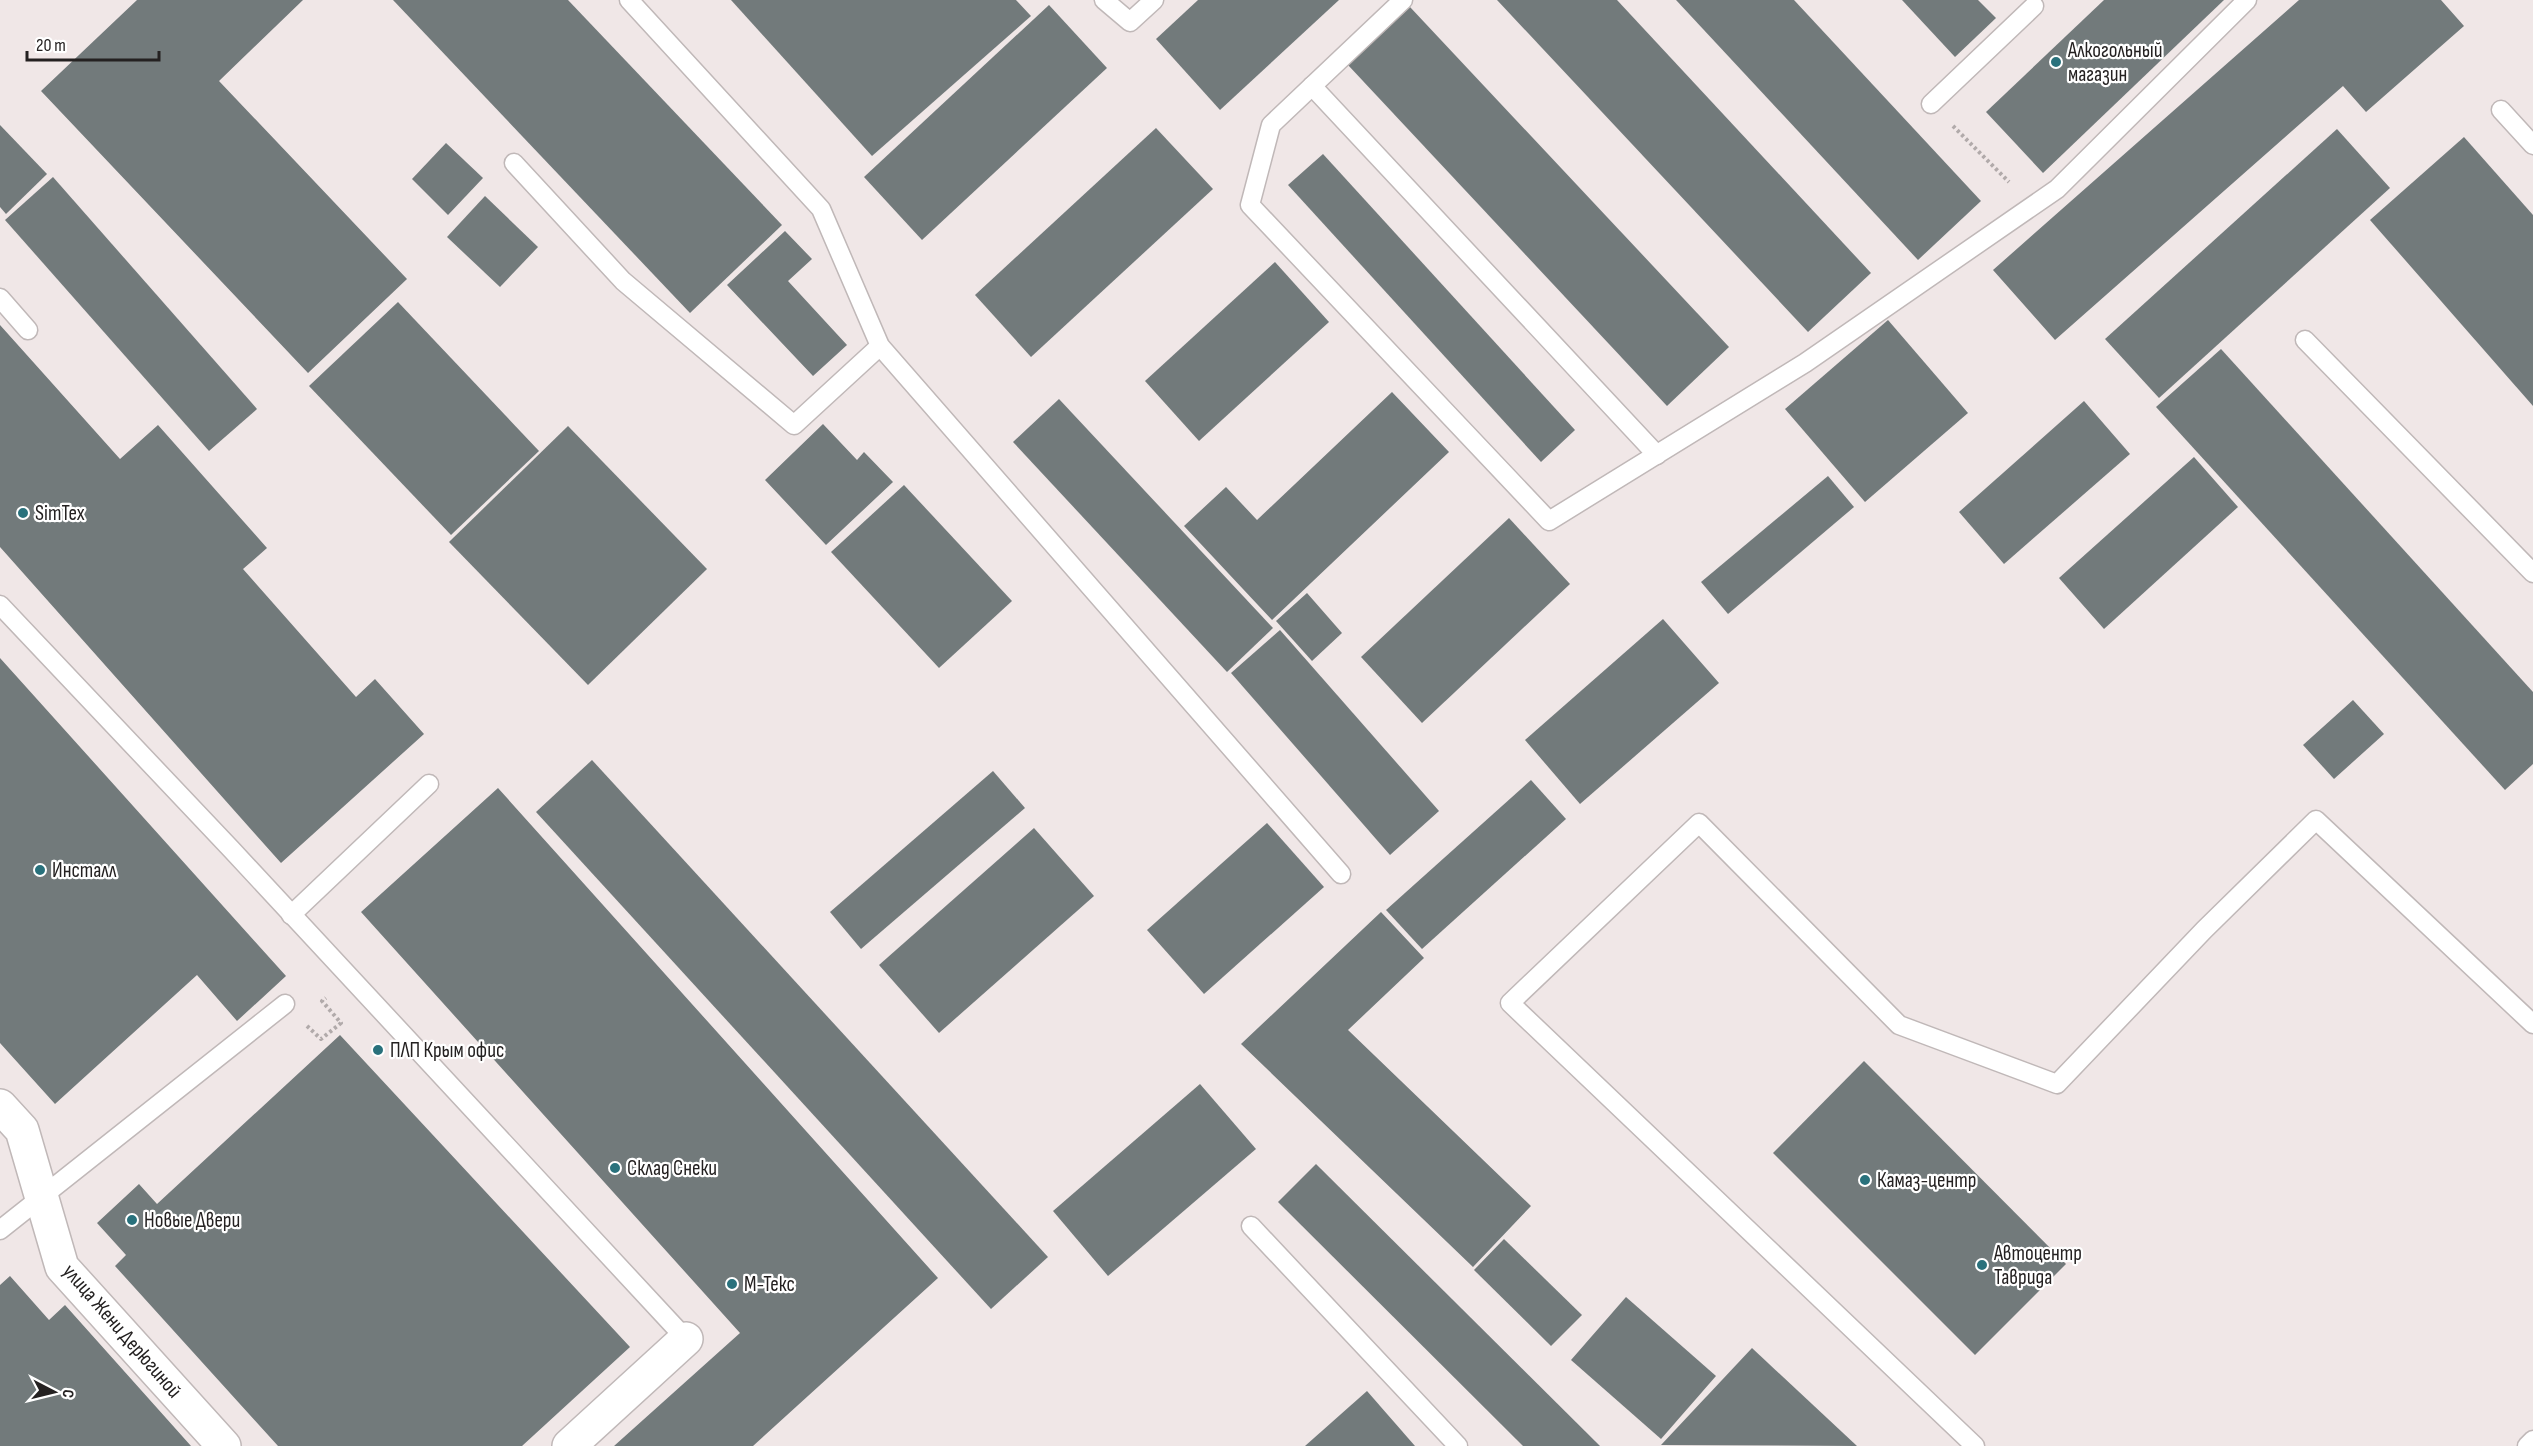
<svg xmlns="http://www.w3.org/2000/svg" width="2533" height="1446" font-family="'Sofia Sans Condensed',sans-serif">
<rect width="100%" height="100%" fill="#f0e7e7"/>
<g fill="#727a7b">
<polygon points="137,0 303,0 219,81 407,279 308,373 41,91"/>
<polygon points="393,0 568,0 782,225 690,313"/>
<polygon points="731,0 1016,0 1031,16 872,156"/>
<polygon points="1198,0 1339,0 1220,110 1156,39"/>
<polygon points="1497,0 1617,0 1871,273 1808,332"/>
<polygon points="1676,0 1794,0 1981,201 1918,260"/>
<polygon points="1902,0 1978,0 1996,18 1955,57"/>
<polygon points="2104,0 2224,0 2043,173 1986,112"/>
<polygon points="2299,0 2441,0 2464,26 2366,112 2343,86 2055,340 1993,270"/>
<polygon points="1049,5 1107,68 922,240 864,177"/>
<polygon points="1410,7 1729,347 1667,406 1348,65"/>
<polygon points="0,125 47,174 6,214 0,207"/>
<polygon points="1156,128 1213,189 1031,357 975,295"/>
<polygon points="2337,129 2390,188 2159,398 2105,339"/>
<polygon points="2464,137 2533,215 2533,406 2370,220"/>
<polygon points="446,143 483,178 448,215 412,179"/>
<polygon points="1323,154 1575,430 1541,462 1288,185"/>
<polygon points="53,177 257,409 209,451 5,220"/>
<polygon points="485,196 538,247 500,287 447,237"/>
<polygon points="785,231 812,259 788,281 847,345 813,376 727,285"/>
<polygon points="1275,262 1329,322 1199,441 1145,381"/>
<polygon points="398,302 539,451 451,535 309,386"/>
<polygon points="1888,320 1968,413 1865,502 1785,409"/>
<polygon points="0,325 120,459 158,425 267,548 243,569 356,697 375,679 424,734 281,863 0,547"/>
<polygon points="2221,349 2533,692 2533,764 2505,790 2156,407"/>
<polygon points="1392,392 1449,452 1272,620 1184,526 1226,487 1257,520"/>
<polygon points="1059,399 1273,628 1227,672 1013,442"/>
<polygon points="2084,401 2130,454 2004,564 1959,512"/>
<polygon points="823,424 857,460 864,452 893,482 826,545 765,480"/>
<polygon points="568,426 707,569 588,685 449,542"/>
<polygon points="2194,457 2238,507 2104,629 2059,578"/>
<polygon points="1828,476 1854,507 1728,614 1701,582"/>
<polygon points="904,485 1012,601 939,668 831,552"/>
<polygon points="1509,518 1570,584 1422,723 1361,657"/>
<polygon points="1307,593 1342,633 1312,661 1276,621"/>
<polygon points="1663,619 1719,683 1580,804 1525,740"/>
<polygon points="1280,630 1439,811 1390,855 1231,673"/>
<polygon points="0,658 286,976 237,1021 197,975 55,1104 0,1043"/>
<polygon points="2353,700 2384,734 2334,779 2303,745"/>
<polygon points="592,760 1048,1257 991,1309 536,812"/>
<polygon points="993,771 1025,808 861,949 830,912"/>
<polygon points="1531,780 1566,819 1422,949 1386,910"/>
<polygon points="498,788 938,1278 753,1446 614,1446 740,1333 361,912"/>
<polygon points="1267,823 1324,887 1204,994 1147,930"/>
<polygon points="1034,828 1094,896 939,1033 879,965"/>
<polygon points="1381,912 1424,958 1348,1030 1531,1206 1473,1267 1241,1044"/>
<polygon points="340,1035 630,1347 522,1446 278,1446 115,1266 126,1255 97,1223 139,1184 157,1204"/>
<polygon points="1864,1061 2066,1264 1975,1355 1773,1153"/>
<polygon points="1200,1084 1256,1149 1108,1276 1053,1211"/>
<polygon points="1316,1164 1600,1446 1523,1446 1278,1202"/>
<polygon points="1504,1239 1582,1315 1551,1346 1474,1270"/>
<polygon points="10,1276 49,1320 65,1305 191,1446 0,1446 0,1285"/>
<polygon points="1626,1297 1716,1376 1661,1439 1571,1360"/>
<polygon points="1752,1348 1857,1446 1661,1445"/>
<polygon points="1367,1391 1415,1446 1305,1446"/>
</g>
<g fill="none" stroke-linecap="round" stroke-linejoin="round">
<g stroke="#c0b8b8" stroke-width="21">
<g id="service">
<polyline points="629,0 821,209 880,346 1341,874"/>
<polyline points="1104,0 1130,22 1154,0"/>
<polyline points="1403,0 1271,125 1250,205 1549,521 1805,363 2057,189 2247,0"/>
<polyline points="1312,86 1657,455"/>
<polyline points="1931,104 2034,6"/>
<polyline points="2501,110 2533,145"/>
<polyline points="514,163 623,281 794,425 880,346"/>
<polyline points="0,298 28,330"/>
<polyline points="2305,340 2533,573"/>
<polyline points="0,605 231,849 686,1339"/>
<polyline points="291,915 429,784"/>
<polyline points="1251,1226 1458,1446"/>
<polyline points="0,1230 285,1004"/>
<polyline points="1975,1446 1510,1003 1699,823 1899,1025 2057,1084 2204,930 2316,820 2533,1024"/>
<polyline points="2527,1446 2533,1440"/>
</g>
</g>
<g stroke="#c0b8b8" stroke-width="36">
<g id="minor">
<polyline points="0,1106 22,1130 62,1267 224,1446"/>
<polyline points="569,1446 686,1339"/>
</g>
</g>
<g stroke="#b1aaaa" stroke-width="4" stroke-dasharray="3 3" stroke-linecap="butt">
<polyline points="1953,126 2009,182"/>
<polyline points="307,1026 321,1039 341,1023 322,1001 326,998"/>
</g>
<use href="#service" stroke="#fff" stroke-width="18"/>
<use href="#minor" stroke="#fff" stroke-width="33"/>
</g>
<g fill="#29717c" stroke="#fff" stroke-width="2">
<circle cx="2056" cy="62" r="6"/>
<circle cx="23" cy="513" r="6"/>
<circle cx="40" cy="870" r="6"/>
<circle cx="378" cy="1050" r="6"/>
<circle cx="615" cy="1168" r="6"/>
<circle cx="1865" cy="1180" r="6"/>
<circle cx="132" cy="1220" r="6"/>
<circle cx="1982" cy="1265" r="6"/>
<circle cx="732" cy="1284" r="6"/>
</g>
<g text-anchor="middle" dominant-baseline="central" stroke-width="4.5" stroke-linejoin="round" paint-order="stroke">
<g font-size="21" fill="#242121" stroke="#fff" text-anchor="start">
<text x="2068" y="50">Алкогольный<tspan x="2068" dy="24">магазин</tspan></text>
<text x="35" y="513">SimTex</text>
<text x="52" y="870">Инсталл</text>
<text x="390" y="1050">ПЛП Крым офис</text>
<text x="627" y="1168">Склад Снеки</text>
<text x="1877" y="1180">Камаз-центр</text>
<text x="144" y="1220">Новые Двери</text>
<text x="1994" y="1253">Автоцентр<tspan x="1994" dy="24">Таврида</tspan></text>
<text x="744" y="1284">М-Текс</text>
</g>
<g font-size="21" fill="#242121" stroke="#fff">
<text transform="translate(122 1331) rotate(49)">улица Жени Дерюгиной</text>
</g>
</g>
<g transform="translate(54 1392) rotate(97)" stroke="#ffffff" stroke-width="4.5" paint-order="stroke">
<path d="M0-4.5L10 22L0 15L-10 22Z" fill="#242121"/>
<text y="-9" font-size="16" font-weight="bold" text-anchor="middle" fill="#242121">С</text>
</g>
<path d="M27 51v9h132v-9" fill="none" stroke="#242121" stroke-width="3"/>
<text x="36" y="51" font-size="18" fill="#242121" stroke="#ffffff" stroke-width="4.5" paint-order="stroke">20 m</text>
</svg>
